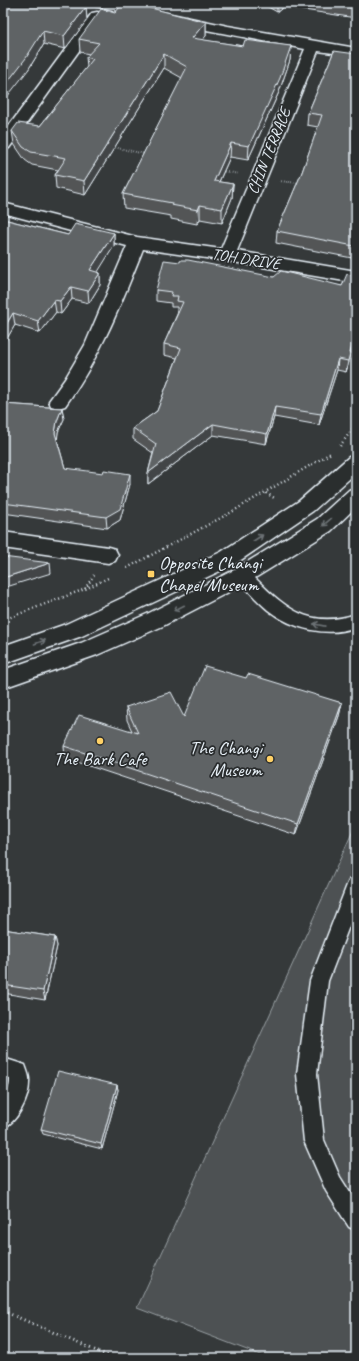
<svg xmlns="http://www.w3.org/2000/svg" width="359" height="1361" font-family="Caveat,sans-serif">
<rect width="100%" height="100%" fill="#35393a"/>
<filter id="ink" filterUnits="userSpaceOnUse"><feTurbulence type="fractalNoise" baseFrequency=".025" numOctaves="2"/><feDisplacementMap in="SourceGraphic" scale="8" xChannelSelector="R" yChannelSelector="G"/><feConvolveMatrix kernelMatrix="1 2 1 2 8 2 1 2 1" color-interpolation-filters="sRGB"/></filter>
<g filter="url(#ink)">
<polygon fill="#4d5152" stroke="#9aa1a5" points="356,824 356,1358 268,1358 137,1308"/>
<g fill="none" stroke-linecap="round" stroke-linejoin="round">
<g stroke="#e8f1f8" stroke-width="3">
<g id="service">
<path d="M243,569l5,2c33,33 58,60 108,43v13c-28,11 -64,2 -88,-17 -11,-9 -20,-20 -30,-31l-3,-4 3,-4z"/>
<polygon points="356,877 356,908 328,981 317,1074 324,1140 340,1177 356,1202 356,1230 349,1227 326,1191 304,1141 297,1074 310,981 347,885 350,879"/>
<path d="M3,1058l22,7c2,6 5,12 4,18 0,16 -12,39 -26,45 0,-8 -2,-20 0,-27 3,-9 7,-11 7,-22l-7,-1z"/>
</g>
</g>
<g stroke="#e8f1f8" stroke-width="3">
<g id="minor">
<path d="M94,3h25l109,23 128,22v8l-38,-5 -81,200 119,20v12l-129,-22 -84,-12c-22,55 -43,109 -78,157l-7,2 -7,-2 -2,-5 16,-22 20,-34 42,-99 -124,-33v-10l134,34 84,12 84,-200 -109,-21 -100,-22z"/>
<polygon points="97,12 102,13 104,16 9,148 3,150 3,134 92,13"/>
<polygon points="3,532 108,547 115,549 118,555 115,561 108,563 3,548"/>
</g>
</g>
<g stroke="#e8f1f8" stroke-width="3">
<g id="tertiary">
<polygon points="356,455 356,473 313,511 235,564 82,636 3,664 3,646 66,624 221,552 299,501 349,457"/>
<polygon points="356,487 356,507 331,531 250,581 163,626 97,655 3,688 3,670 81,643 147,614 236,569 317,519 349,490"/>
</g>
</g>
<g stroke="#e8f1f8" stroke-width="2" stroke-dasharray="0.5 2" stroke-linecap="butt">
<polyline points="113,147 145,154"/>
<polyline points="222,171 239,174"/>
<polyline points="279,181 298,183"/>
</g>
<g stroke="#e8f1f8" stroke-width="2.5" stroke-dasharray="1 3" stroke-linecap="butt">
<polyline points="340,446 356,424"/>
<polyline points="266,493 276,499"/>
<polyline points="127,568 230,513 331,453"/>
<polyline points="85,589 94,575"/>
<polyline points="3,620 85,589 108,578"/>
</g>
<polyline stroke="#e8f1f8" stroke-width="3" stroke-dasharray="1 3.5" stroke-linecap="butt" points="3,1311 113,1358"/>
<use href="#service" fill="#2a2d2e" fill-rule="evenodd"/>
<use href="#minor" fill="#2a2d2e" fill-rule="evenodd"/>
<use href="#tertiary" fill="#2a2d2e" fill-rule="evenodd"/>
</g>
<g fill="#525557" stroke="#e8f1f8">
<polygon points="3,3 86,7 87,20 65,49 44,44 28,70"/>
<polygon points="263,3 356,3 356,18 284,7 277,12 263,4"/>
<polygon points="115,13 206,22 206,36 202,40 243,46 291,46 290,60 279,92 248,160 230,157 219,182 233,184 232,198 222,223 200,219 197,224 171,219 171,216 124,208 123,194 182,78 164,68 85,195 56,188 55,175 58,170 32,165 25,160 14,144 12,131 40,126 87,67 86,57 89,54 80,52 79,39"/>
<polygon points="334,51 356,247 352,258 276,243 277,231 302,172 318,127 307,125 308,113"/>
<polygon points="3,219 68,235 114,233 114,246 97,272 100,273 100,285 89,303 72,299 61,314 56,312 40,333 15,325 3,345"/>
<polygon points="356,276 356,353 352,352 346,372 337,370 319,425 274,417 266,444 213,435 148,484 148,473 153,453 133,439 133,428 157,411 177,358 164,355 164,344 178,312 177,312 177,307 171,307 171,303 156,301 156,290 274,277 342,286"/>
<polygon points="3,404 62,408 64,419 58,432 57,439 65,468 130,484 120,520 107,528 3,513"/>
<polygon points="246,678 342,703 339,716 296,835 65,758 64,746 132,731 127,720 126,707 184,717"/>
<polygon points="3,929 55,937 57,946 45,1000 3,993"/>
<polygon points="117,1085 118,1090 102,1149 43,1134 41,1129"/>
</g>
<g fill="#424547" stroke="#e8f1f8">
<polygon points="277,3 285,3 284,7 277,12"/>
<polygon points="86,7 87,20 65,49 64,36"/>
<polygon points="206,22 206,36 192,52 192,38"/>
<polygon points="43,31 44,44 28,70 3,102 3,88"/>
<polygon points="291,46 290,60 279,92 248,160 249,146"/>
<polygon points="164,54 164,68 85,195 84,181"/>
<polygon points="231,143 230,157 213,195 214,181"/>
<polygon points="233,184 232,198 222,223 222,209"/>
<polygon points="200,205 200,219 197,224 198,210"/>
<polygon points="114,233 114,246 91,283 90,270"/>
<polygon points="356,240 356,247 352,258 354,246"/>
<polygon points="100,273 100,285 89,303 88,291"/>
<polygon points="71,287 72,299 61,314 60,301"/>
<polygon points="54,300 56,312 40,333 38,321"/>
<polygon points="13,313 15,325 3,345 3,330"/>
<polygon points="353,341 352,352 346,372 348,361"/>
<polygon points="338,359 337,370 319,425 321,414"/>
<polygon points="275,407 274,417 266,444 267,434"/>
<polygon points="62,408 64,419 58,432 57,444 55,433 57,421"/>
<polygon points="213,424 213,435 148,484 148,473"/>
<polygon points="130,474 130,484 120,520 107,528 106,517"/>
<polygon points="50,563 51,573 3,588 3,578"/>
<polygon points="342,703 339,716 296,835 298,824"/>
<polygon points="55,937 57,946 45,1000 43,991"/>
<polygon points="117,1085 118,1090 102,1149 101,1144"/>
</g>
<g fill="#5f6365" stroke="#e8f1f8">
<polygon points="3,3 68,3 86,7 64,36 43,31 26,58 3,88"/>
<polygon points="123,3 131,3 206,22 192,38 243,46 245,40 291,46 280,78 249,146 231,143 214,181 233,184 222,209 200,205 198,210 171,205 172,203 123,194 187,67 164,54 84,181 55,175 66,158 31,152 23,147 12,131 18,123 40,126 93,59 86,57 99,43 79,39 101,9 115,13"/>
<polygon points="325,3 356,3 356,8"/>
<polygon points="334,51 356,54 356,240 354,246 277,231 302,172 322,115 308,113"/>
<polygon points="3,219 68,235 75,224 114,233 90,270 100,273 88,291 71,287 60,301 54,300 38,321 13,313 3,330"/>
<polygon points="164,260 180,262 181,260 188,260 274,277 281,271 342,286 347,274 356,276 356,342 353,341 348,361 338,359 321,414 275,407 267,434 213,424 148,473 156,444 133,428 157,411 181,348 164,344 183,302 177,301 178,296 171,296 172,292 156,290"/>
<polygon points="3,404 62,408 57,421 55,433 65,468 103,473 104,470 130,474 120,509 106,517 3,503"/>
<polygon points="3,557 50,563 3,578"/>
<polygon points="205,666 246,678 248,674 342,703 298,824 64,746 79,715 138,733 126,707 171,692 184,717"/>
<polygon points="3,929 55,937 43,991 3,985"/>
<polygon points="58,1071 117,1085 101,1144 41,1129"/>
</g>
<defs><path id="oneway-shaft" d="M-6 0H5M1.5-3L5.5 0L1.5 3" fill="none" stroke-width="1.6" stroke-linecap="round" stroke-linejoin="round"/></defs>
<g stroke="#6c7275">
<use href="#oneway-shaft" transform="translate(327 522) rotate(139)"/>
<use href="#oneway-shaft" transform="translate(258 538) rotate(-33)"/>
<use href="#oneway-shaft" transform="translate(179 608) rotate(153)"/>
<use href="#oneway-shaft" transform="translate(319 625) rotate(-169)"/>
<use href="#oneway-shaft" transform="translate(40 642) rotate(-20)"/>
</g>
</g>
<g fill="#ffd166" stroke="#2a2d2e" stroke-width="1.5">
<rect x="147" y="570" width="8" height="8" rx="2"/>
<circle cx="100" cy="741" r="4"/>
<circle cx="270" cy="759" r="4"/>
</g>
<g text-anchor="middle" dominant-baseline="central" stroke-width="3.5" stroke-linejoin="round" paint-order="stroke">
<g font-size="16" fill="#e8f1f8" stroke="#2a2d2e">
<text transform="translate(269 151) rotate(-68)">CHIN TERRACE</text>
<text transform="translate(246 259) rotate(9)">TOH DRIVE</text>
</g>
<g font-size="19" fill="#e8f1f8" stroke="#2a2d2e" text-anchor="start">
<text x="159" y="563">Opposite Changi<tspan x="159" dy="22">Chapel Museum</tspan></text>
<text x="262" y="748" text-anchor="end">The Changi<tspan x="262" dy="22">Museum</tspan></text>
<text x="100" y="759" text-anchor="middle">The Bark Cafe</text>
</g>
</g>
<rect width="359" height="1361" fill="none" stroke="#2a2d2e" stroke-width="16"/>
<rect x="8" y="8" width="343" height="1345" fill="none" stroke="#e8f1f8" stroke-width="1.5" filter="url(#ink)"/>
</svg>
